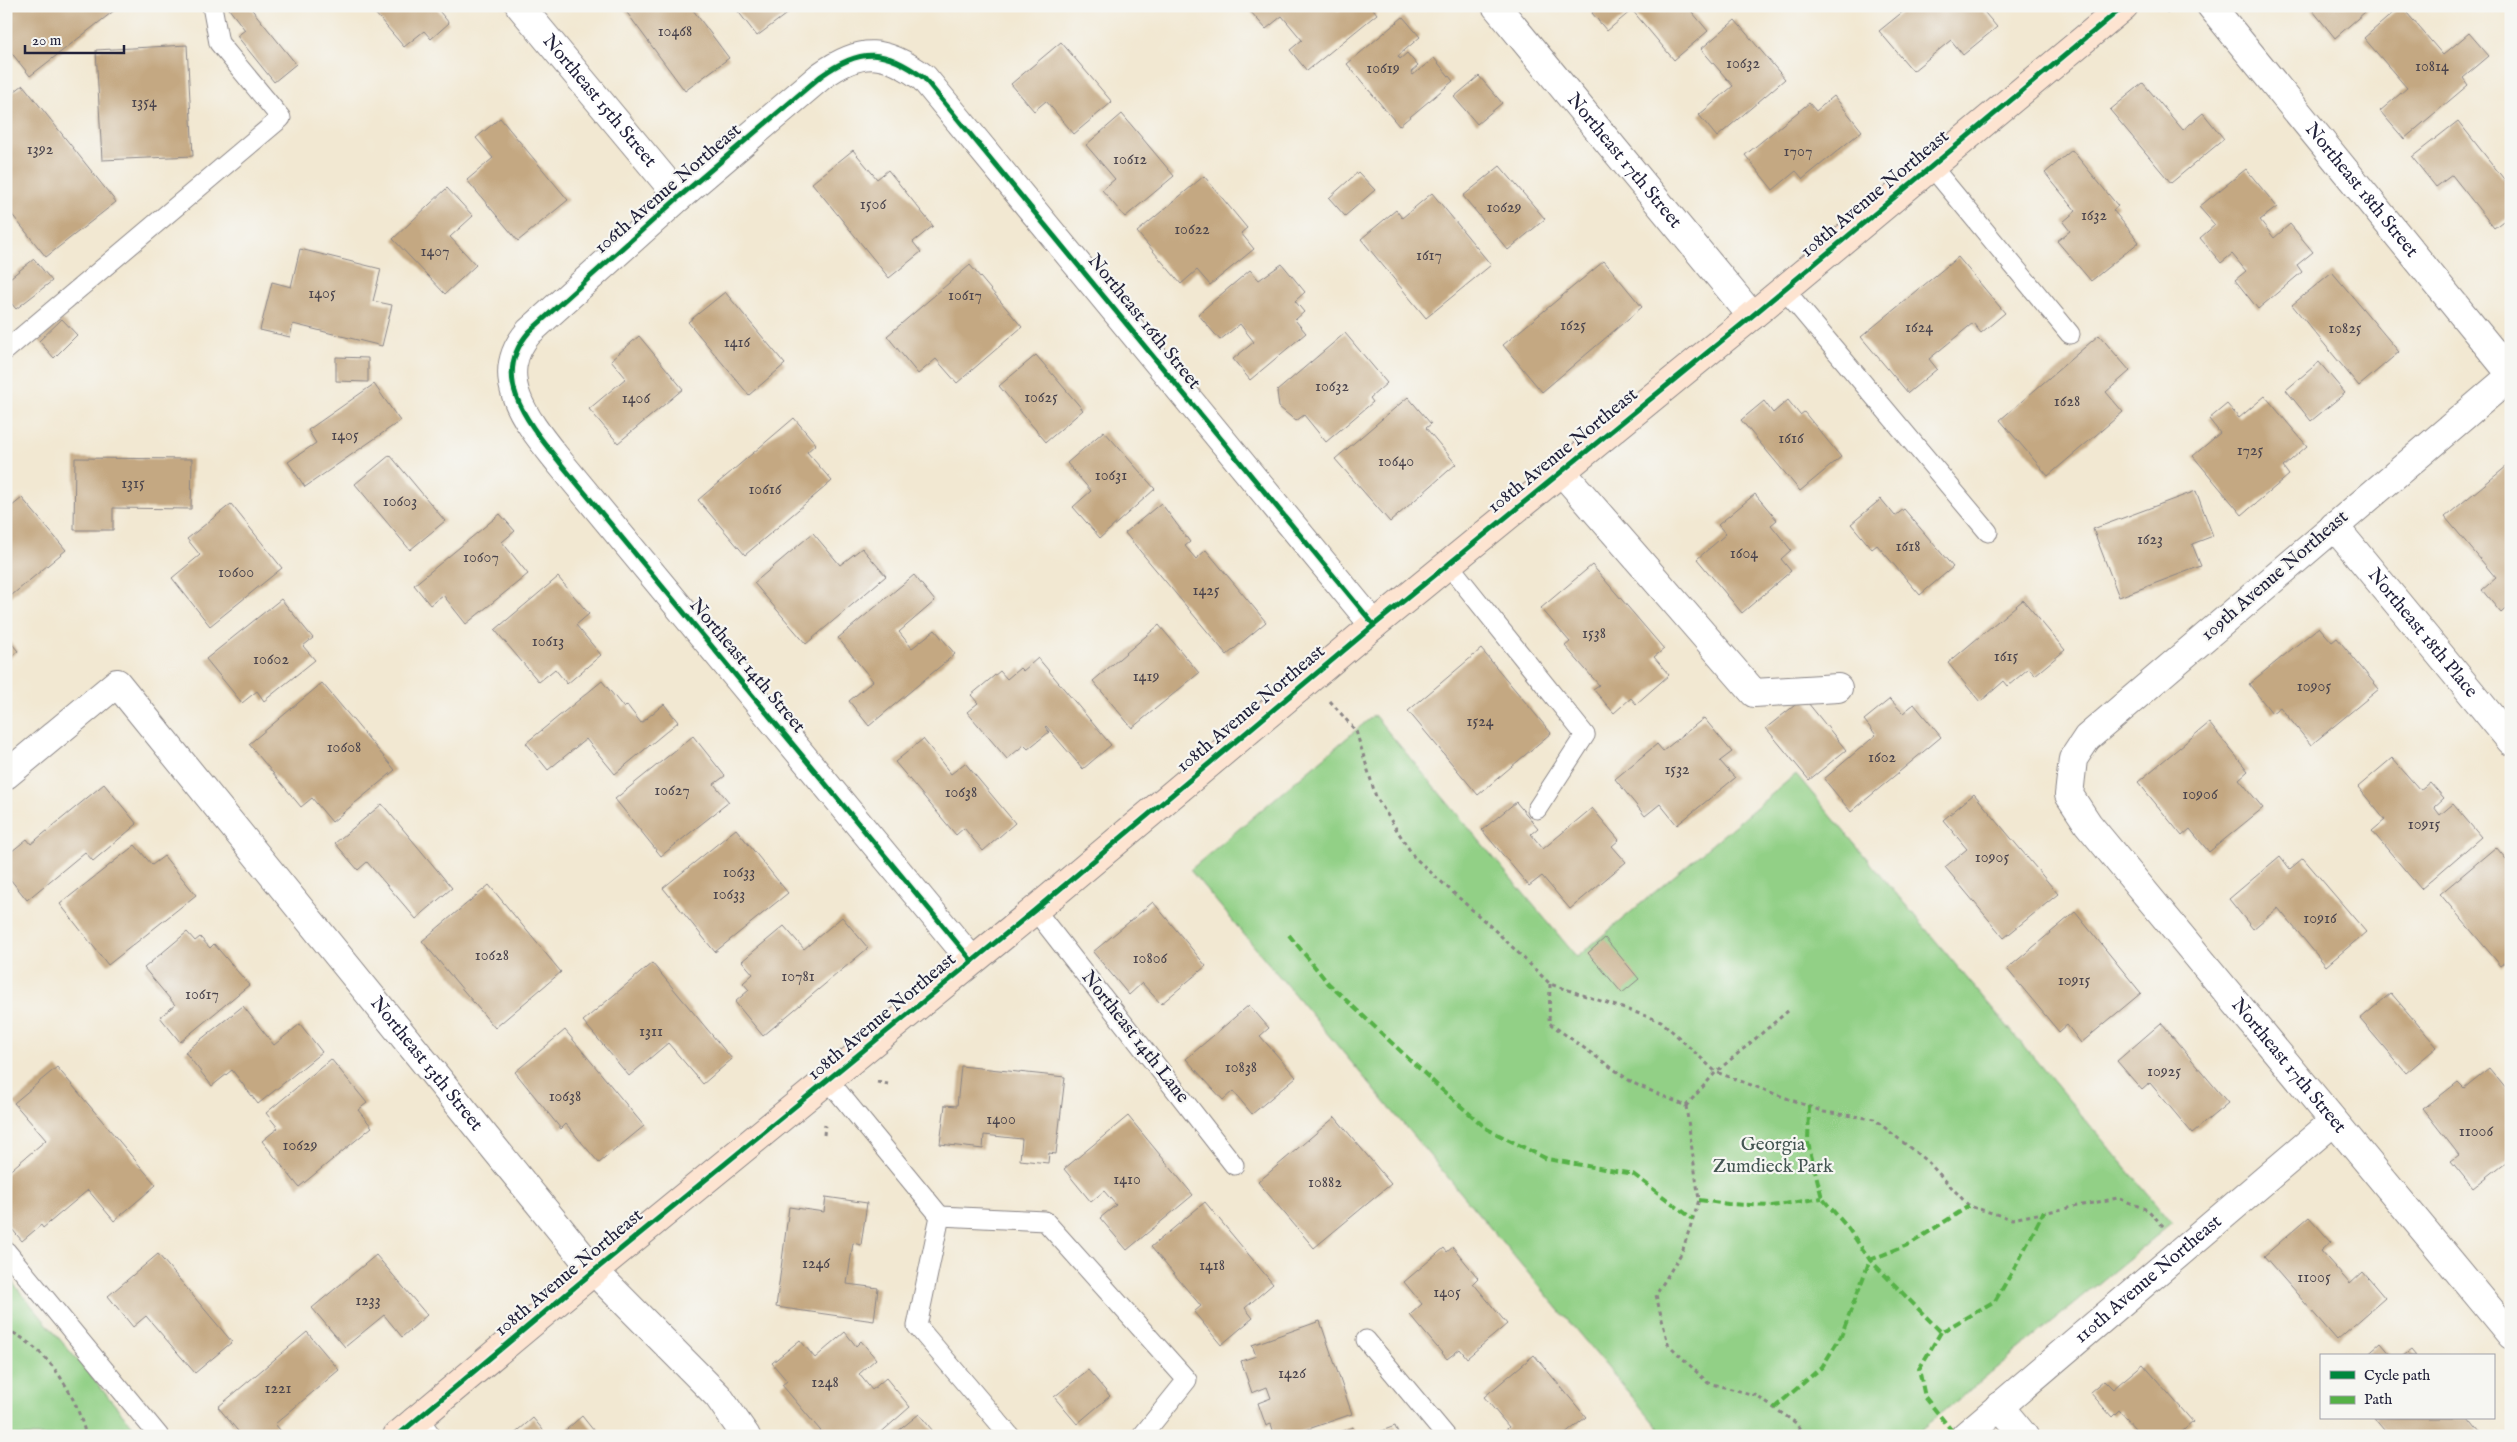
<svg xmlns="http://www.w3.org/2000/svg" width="2517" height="1442" font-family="'IM FELL English',serif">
<rect width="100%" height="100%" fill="#f6f6f2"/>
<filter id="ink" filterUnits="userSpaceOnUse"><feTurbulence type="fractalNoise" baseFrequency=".02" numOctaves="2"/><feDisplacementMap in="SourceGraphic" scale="10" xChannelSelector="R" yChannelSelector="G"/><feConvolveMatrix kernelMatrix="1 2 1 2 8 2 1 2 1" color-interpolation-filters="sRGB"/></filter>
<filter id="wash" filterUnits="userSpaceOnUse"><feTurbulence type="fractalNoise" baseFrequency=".0096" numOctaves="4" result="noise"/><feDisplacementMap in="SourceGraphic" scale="20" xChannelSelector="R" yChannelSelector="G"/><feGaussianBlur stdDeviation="1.12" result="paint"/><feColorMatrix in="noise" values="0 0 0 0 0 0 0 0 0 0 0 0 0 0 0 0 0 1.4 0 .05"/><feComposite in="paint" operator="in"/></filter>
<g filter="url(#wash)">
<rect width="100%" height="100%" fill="#f2e8d2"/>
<g fill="#92d086" stroke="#5a7960">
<polygon points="1374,715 1577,957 1796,774 2172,1223 1914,1436 1665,1436 1190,870"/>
<polygon points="6,1275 141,1436 6,1436"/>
</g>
<g id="blocks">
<g fill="#c4a882">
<polygon points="6,6 120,6 30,76 6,46"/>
<polygon points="232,6 249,6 296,64 274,82 237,36 245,30 229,9"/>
<polygon points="369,6 435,6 449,23 431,39 424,31 404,47"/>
<polygon points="622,6 690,6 729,58 685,91"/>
<polygon points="734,6 797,6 757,36"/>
<polygon points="1256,6 1334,6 1338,11 1344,6 1371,6 1377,14 1307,71 1290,50 1302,40 1282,16 1266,29 1250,11"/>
<polygon points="1599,6 1687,6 1708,31 1674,60 1632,10 1607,31 1592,13"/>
<polygon points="1910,6 1979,6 1997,27 1963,55 1951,40 1913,71 1879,31"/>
<polygon points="2309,6 2372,6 2335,38"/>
<polygon points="2401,6 2443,55 2469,33 2489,56 2463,78 2468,85 2404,139 2380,111 2407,88 2364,38"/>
<polygon points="1403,17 1420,37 1398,56 1400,59 1407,53 1418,66 1411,72 1413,75 1434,58 1453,81 1399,126 1347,64"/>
<polygon points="1735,20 1785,79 1717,137 1699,115 1733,86 1701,49"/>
<polygon points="1061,42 1112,102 1074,134 1046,101 1034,111 1011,84"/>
<polygon points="187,45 193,156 102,160 96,50"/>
<polygon points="1479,76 1502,103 1477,124 1454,97"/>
<polygon points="2143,83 2183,130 2203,113 2224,139 2171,183 2110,110"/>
<polygon points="23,85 116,202 46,257 6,207 6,98"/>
<polygon points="1834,96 1862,131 1803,179 1796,171 1773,190 1745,155 1809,103 1816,111"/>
<polygon points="1122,114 1174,176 1125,217 1102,190 1115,179 1086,145"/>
<polygon points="500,118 568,200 518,241 467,180 493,158 476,138"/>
<polygon points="2458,121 2511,188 2511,215 2494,228 2452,175 2436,187 2412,157"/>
<polygon points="853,150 877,179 888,170 933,226 913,242 921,252 889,278 812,183"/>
<polygon points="2072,150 2118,206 2113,210 2139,242 2091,281 2057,241 2070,231 2063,222 2076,211 2045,173"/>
<polygon points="1500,166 1545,219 1508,250 1463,196"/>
<polygon points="2246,169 2277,207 2260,220 2274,238 2290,224 2313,252 2297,265 2302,272 2258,309 2235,280 2246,271 2232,254 2221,263 2200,238 2215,225 2199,207"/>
<polygon points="1358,172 1375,190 1345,216 1329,198"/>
<polygon points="1204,176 1247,228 1241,233 1254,249 1210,285 1197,270 1181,284 1137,232"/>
<polygon points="447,188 473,216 450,237 476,265 445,294 393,239"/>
<polygon points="1432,193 1491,265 1426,318 1361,239 1396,210 1402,218"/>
<polygon points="300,249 381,269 373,301 392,305 382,346 293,324 290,337 260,330 272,282 291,287"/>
<polygon points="1958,257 2005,313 1981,333 1973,323 1929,359 1937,369 1908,393 1861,337"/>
<polygon points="34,259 52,281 16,309 6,297 6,281"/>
<polygon points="1604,261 1642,307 1542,392 1503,345"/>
<polygon points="1282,264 1305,292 1295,301 1304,312 1295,320 1306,333 1250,380 1233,359 1254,342 1240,324 1220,340 1198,314 1250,270 1259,280"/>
<polygon points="970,265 1022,327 957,383 936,359 918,374 887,336"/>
<polygon points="2332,272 2399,352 2359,386 2292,305"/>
<polygon points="725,292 785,364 749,395 688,322"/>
<polygon points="62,319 77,335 54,358 39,341"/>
<polygon points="1345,333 1387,383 1370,398 1373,402 1326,442 1304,415 1296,421 1279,407 1277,391"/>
<polygon points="2099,335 2130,371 2106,392 2123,412 2048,476 2000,420"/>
<polygon points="639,336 683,389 618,443 589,409 626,378 611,360"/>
<polygon points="1036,355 1083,410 1046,442 999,386"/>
<polygon points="336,357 368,358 368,382 336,381"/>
<polygon points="2319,362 2345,393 2311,421 2286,390"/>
<polygon points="374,384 400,421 305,487 288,462 316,443 308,430"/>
<polygon points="2265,396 2307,446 2283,467 2289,475 2242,515 2193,456 2220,433 2209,419 2227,404 2239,418"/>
<polygon points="1408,397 1431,424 1426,428 1456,464 1390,522 1335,459"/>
<polygon points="1788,400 1800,415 1804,412 1841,457 1800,491 1741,420 1764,401 1773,413"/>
<polygon points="794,418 816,444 807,452 832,481 745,555 698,500"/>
<polygon points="1104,431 1155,489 1100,538 1073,507 1091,491 1067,463"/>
<polygon points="390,455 445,521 410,550 355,484"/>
<polygon points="75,458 192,459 191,509 113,508 113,530 74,530"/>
<polygon points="2507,466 2511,470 2511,604 2501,613 2482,590 2496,578 2445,517"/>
<polygon points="2196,491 2213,536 2192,544 2201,566 2119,597 2093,529"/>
<polygon points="1755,494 1777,520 1771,525 1791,550 1781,559 1791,571 1742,613 1697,559 1726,534 1718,525"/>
<polygon points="22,498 66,550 6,600 6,511"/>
<polygon points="1881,499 1895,516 1904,509 1953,567 1920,595 1877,545 1872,549 1851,524"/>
<polygon points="1161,503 1190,542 1185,546 1196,559 1206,550 1266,622 1227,655 1125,533"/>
<polygon points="231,504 282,568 210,626 172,578 200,555 187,539"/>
<polygon points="500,514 515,531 502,542 528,574 466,624 443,595 430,605 414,585"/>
<polygon points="813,533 840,565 862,548 886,576 806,644 754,583"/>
<polygon points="1592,565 1664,649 1654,657 1669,675 1636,704 1631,698 1614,713 1593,689 1599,685 1565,646 1570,642 1541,608"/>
<polygon points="914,575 935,601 899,632 912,648 935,630 955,654 869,726 849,701 873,681 838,638"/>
<polygon points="558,577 589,614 576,625 601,655 567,684 555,669 539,682 495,630"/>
<polygon points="281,599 313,638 303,646 315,660 264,701 257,691 242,703 206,659"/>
<polygon points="2023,600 2065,650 2035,675 2029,668 2008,686 2004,681 1980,702 1948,663"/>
<polygon points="1159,625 1199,673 1132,728 1093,681"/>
<polygon points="2319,627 2332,642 2337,638 2379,689 2311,745 2280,707 2272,713 2249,684"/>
<polygon points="6,637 18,651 6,661"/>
<polygon points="1481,649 1551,733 1478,795 1408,711"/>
<polygon points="1038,658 1111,745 1083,769 1046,726 1045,727 1049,732 1028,749 1024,745 1007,759 967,712 978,703 971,695 1000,671 1007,679 1020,668 1023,671"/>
<polygon points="602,681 624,708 627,705 641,723 664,704 678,722 615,774 586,739 548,770 526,743"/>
<polygon points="322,683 395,770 332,822 312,798 301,807 249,744"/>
<polygon points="1804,698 1846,750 1809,780 1766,728"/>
<polygon points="1890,699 1903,713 1914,704 1941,737 1851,812 1824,779 1876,735 1864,720"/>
<polygon points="1704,718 1732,752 1720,761 1735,778 1677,825 1660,804 1645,816 1615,779 1657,744 1663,751"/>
<polygon points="2209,723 2248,771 2239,779 2263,808 2209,852 2190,829 2182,836 2138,782"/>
<polygon points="693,736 725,776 714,784 729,802 661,856 615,799"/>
<polygon points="923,739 951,774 965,763 1015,823 983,851 964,828 956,835 895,762"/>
<polygon points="2392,758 2420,790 2430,782 2444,798 2434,807 2440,815 2453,804 2481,837 2421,889 2372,831 2385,820 2358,787"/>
<polygon points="104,784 137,824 93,861 85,852 27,900 6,874 6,856 27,839 31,844"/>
<polygon points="1974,794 2058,894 2004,938 1945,867 1967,849 1943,820"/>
<polygon points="1516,802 1538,828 1531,834 1543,849 1592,808 1619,840 1612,846 1626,862 1570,909 1542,876 1529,886 1482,830"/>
<polygon points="382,804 452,888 416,919 367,862 358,870 335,843"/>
<polygon points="736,829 788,893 715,952 663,888"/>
<polygon points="135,845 152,865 164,856 196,895 108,965 60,904"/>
<polygon points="2496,847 2511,865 2511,958 2501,966 2440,894"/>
<polygon points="2280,856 2290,869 2303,858 2366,932 2326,966 2278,908 2253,929 2229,899"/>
<polygon points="489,885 561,972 495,1028 422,941"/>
<polygon points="1153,902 1206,966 1161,1004 1142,983 1129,995 1093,952"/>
<polygon points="2075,912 2141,993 2081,1043 2067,1025 2059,1032 2007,969"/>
<polygon points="842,917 868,948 763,1036 735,1002 749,990 743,983 753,974 742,961 784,926 804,949"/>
<polygon points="187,932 195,941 200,937 210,948 214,944 249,985 180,1042 160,1017 175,1005 144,968"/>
<polygon points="1605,938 1639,979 1622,993 1588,953"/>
<polygon points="652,963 732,1059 703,1084 668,1043 629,1076 583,1021"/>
<polygon points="2391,993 2437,1047 2406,1073 2360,1019"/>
<polygon points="1249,1005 1269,1028 1260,1036 1296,1077 1252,1114 1233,1091 1223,1100 1186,1059"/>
<polygon points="243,1006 274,1045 300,1024 322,1052 258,1104 232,1070 212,1086 185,1052"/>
<polygon points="2161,1023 2228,1103 2192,1133 2150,1083 2142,1090 2117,1061"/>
<polygon points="565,1030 644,1126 599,1163 566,1124 561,1129 515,1072"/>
<polygon points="331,1059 367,1103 358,1110 372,1127 299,1187 262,1141 278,1128 266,1113"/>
<polygon points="961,1066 1065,1077 1056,1154 1049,1153 1048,1163 1020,1160 1022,1139 984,1135 983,1149 940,1144 945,1105 957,1106"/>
<polygon points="57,1067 156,1185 114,1221 88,1190 43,1228 41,1225 22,1241 6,1222 6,1174 46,1140 14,1103"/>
<polygon points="2489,1068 2511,1095 2511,1158 2473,1188 2451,1161 2459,1155 2423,1109 2458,1082 2464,1088"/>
<polygon points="1128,1116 1193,1195 1127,1250 1100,1218 1116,1205 1104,1191 1091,1202 1064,1169"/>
<polygon points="1335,1117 1391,1184 1314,1248 1258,1182"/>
<polygon points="826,1197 867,1203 861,1245 853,1243 847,1284 878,1288 874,1321 776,1307 789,1207 824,1212"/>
<polygon points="1205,1202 1273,1284 1245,1308 1253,1318 1221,1345 1194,1312 1201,1306 1151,1247"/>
<polygon points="2309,1217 2331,1242 2321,1251 2350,1284 2363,1272 2385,1298 2337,1340 2264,1256"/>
<polygon points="1453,1247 1478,1278 1473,1283 1507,1324 1467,1358 1460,1349 1447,1359 1410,1315 1422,1304 1404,1282 1444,1248 1447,1252"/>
<polygon points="158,1254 232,1342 195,1373 146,1316 133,1327 108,1296"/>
<polygon points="376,1255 427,1315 402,1337 384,1315 345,1347 312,1308"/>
<polygon points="1320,1321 1352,1414 1288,1436 1283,1436 1281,1430 1274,1433 1271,1424 1266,1426 1258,1403 1271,1398 1267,1387 1252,1393 1241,1361 1256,1356 1252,1345"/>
<polygon points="307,1332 339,1370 275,1424 285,1436 242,1436 218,1407"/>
<polygon points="845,1332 856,1346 861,1341 876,1359 859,1374 872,1390 886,1378 910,1407 877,1436 825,1436 782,1385 787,1381 772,1363 800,1340 815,1358"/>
<polygon points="2380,1343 2391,1356 2365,1356"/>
<polygon points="2411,1350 2416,1356 2403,1356"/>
<polygon points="1534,1355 1586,1417 1563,1436 1499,1436 1509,1427 1484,1397"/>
<polygon points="2143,1364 2193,1422 2177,1436 2142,1436 2119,1410 2112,1417 2090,1392 2104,1380 2113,1389"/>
<polygon points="1088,1370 1110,1396 1077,1424 1054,1397"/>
<polygon points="919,1414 937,1436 892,1436"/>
<polygon points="582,1416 598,1436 559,1436"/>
<polygon points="533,1418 548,1436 512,1436"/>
<polygon points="2374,1418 2468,1418 2480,1433 2477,1436 2389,1436"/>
<polygon points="1395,1426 1399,1436 1368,1436"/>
<polygon points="1353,1427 1356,1436 1328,1436"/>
</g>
</g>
</g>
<g filter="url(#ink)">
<use href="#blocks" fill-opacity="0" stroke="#8a8586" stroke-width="1"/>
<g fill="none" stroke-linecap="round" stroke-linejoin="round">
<g stroke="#8a8586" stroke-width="21">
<g id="lane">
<polyline points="1932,167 2070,334"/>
<polyline points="1784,289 1988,532"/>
<polyline points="6,350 281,118 219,43 212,6"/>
<polyline points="1448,564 1585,735 1537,809"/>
<polyline points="1035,910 1234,1165"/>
<polyline points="829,1081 940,1216 917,1326 1010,1436"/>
<polyline points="940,1216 1045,1221 1187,1380 1142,1436"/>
<polyline points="6,1251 159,1436"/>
<polyline points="1366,1340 1446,1436"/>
</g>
</g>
<g stroke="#8a8586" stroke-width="30">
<g id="street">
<path id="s1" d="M520,6l159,191"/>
<path id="s2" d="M1496,6l256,310"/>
<path id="s3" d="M2211,6l300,368"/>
<path id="s4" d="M2511,376l-424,362 -14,21 -4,36 19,29 423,511"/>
<polyline points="1562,472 1754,693 1838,688"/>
<path id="s5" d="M2334,526l177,215"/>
<path id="s6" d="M6,775l111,-92 477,588 124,125 28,40"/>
<path d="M972,961l-411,-497c-30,-38 -73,-85 -32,-132l150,-135 142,-121c40,-29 64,-27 103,2l450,547"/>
<polyline points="1999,1406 2024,1436"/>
<polyline points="415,1421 426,1436"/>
<path id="s7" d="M1965,1436l368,-314"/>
</g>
</g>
<g stroke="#8a8586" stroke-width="30">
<polyline id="secondary" points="397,1436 594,1271 1035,910 1374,625 1752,316 2124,6"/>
</g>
<g stroke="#8a8586" stroke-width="3" stroke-dasharray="4 4" stroke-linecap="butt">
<polyline points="2168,13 2168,7"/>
<polyline points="1330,701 1356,731 1376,797 1414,857 1500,935 1550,984 1661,1021 1716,1072 1824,1112 1874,1119 1929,1163 1969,1206 2012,1219 2118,1198 2148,1210 2164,1227"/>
<polyline points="1550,984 1549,1023 1633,1083 1686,1106 1716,1072 1788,1011"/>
<polyline points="877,1082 888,1084"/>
<polyline points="1686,1106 1699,1200 1682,1252 1656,1295 1668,1344 1708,1383 1755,1395 1796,1423 1804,1436"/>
<polyline points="824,1135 825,1125"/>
<path d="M6,1329c42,20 69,62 80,107"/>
</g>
<use href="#lane" stroke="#fff" stroke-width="19"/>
<use href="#street" stroke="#fff" stroke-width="28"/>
<use href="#secondary" stroke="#fde4d1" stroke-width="28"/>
<g stroke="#55b146" stroke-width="4" stroke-dasharray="8 4" stroke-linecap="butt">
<polyline points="1289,935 1328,983 1441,1089 1487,1129 1547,1159 1633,1174 1693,1219"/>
<polyline points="1809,1106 1808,1143 1822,1198 1848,1228 1870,1260 1941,1332 1995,1301 2017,1264 2044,1211"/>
<polyline points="1699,1200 1728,1204 1772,1206 1822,1198"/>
<polyline points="1941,1332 1919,1369 1925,1397 1956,1436"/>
<polyline points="1774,1408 1822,1367 1841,1336 1870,1260 1910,1244 1969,1206"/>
</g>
<g stroke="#f6f6f2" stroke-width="8">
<g id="cycleway">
<path d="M972,961l-411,-497c-30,-38 -73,-85 -32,-132l150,-135 142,-121c40,-29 64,-27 103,2l450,547"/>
<polyline points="397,1436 594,1271 1035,910 1374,625 1752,316 2124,6"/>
</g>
</g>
<use href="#cycleway" stroke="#00873e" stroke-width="5"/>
</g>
</g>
<g text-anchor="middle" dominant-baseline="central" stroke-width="4.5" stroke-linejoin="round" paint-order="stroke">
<g font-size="16" fill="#4a444d">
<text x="675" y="32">10468</text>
<text x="1743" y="64">10632</text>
<text x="2432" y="67">10814</text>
<text x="1383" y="69">10619</text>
<text x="144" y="103">1354</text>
<text x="40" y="150">1392</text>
<text x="1798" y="152">1707</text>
<text x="1130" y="160">10612</text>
<text x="873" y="205">1506</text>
<text x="1504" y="208">10629</text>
<text x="2094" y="216">1632</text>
<text x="1192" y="230">10622</text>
<text x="435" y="252">1407</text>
<text x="1429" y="256">1617</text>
<text x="322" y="294">1405</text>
<text x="965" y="296">10617</text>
<text x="1573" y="326">1625</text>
<text x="1919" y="328">1624</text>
<text x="2345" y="329">10825</text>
<text x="737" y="343">1416</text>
<text x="1332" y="387">10632</text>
<text x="1041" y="398">10625</text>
<text x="636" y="399">1406</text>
<text x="2067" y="402">1628</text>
<text x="345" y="436">1405</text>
<text x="1791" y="439">1616</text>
<text x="2250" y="451">1725</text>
<text x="1396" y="462">10640</text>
<text x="1111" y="476">10631</text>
<text x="133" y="484">1315</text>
<text x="765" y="490">10616</text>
<text x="400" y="502">10603</text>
<text x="2150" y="540">1623</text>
<text x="1908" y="547">1618</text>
<text x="1744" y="554">1604</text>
<text x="481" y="558">10607</text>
<text x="236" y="573">10600</text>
<text x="1206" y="591">1425</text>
<text x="1594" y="634">1538</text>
<text x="548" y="642">10613</text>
<text x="2006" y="657">1615</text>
<text x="271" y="660">10602</text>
<text x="1146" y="677">1419</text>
<text x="2314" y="687">10905</text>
<text x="1480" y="722">1524</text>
<text x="344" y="748">10608</text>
<text x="1882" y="758">1602</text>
<text x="1677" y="770">1532</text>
<text x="672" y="791">10627</text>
<text x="961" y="793">10638</text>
<text x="2200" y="795">10906</text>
<text x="2424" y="825">10915</text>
<text x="1992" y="858">10905</text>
<text x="739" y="873">10633</text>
<text x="729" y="895">10633</text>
<text x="2320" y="919">10916</text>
<text x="492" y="956">10628</text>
<text x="1150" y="959">10806</text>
<text x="798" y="977">10781</text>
<text x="2074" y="981">10915</text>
<text x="202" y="995">10617</text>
<text x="651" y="1032">1311</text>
<text x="1241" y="1068">10838</text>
<text x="2164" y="1072">10925</text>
<text x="565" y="1097">10638</text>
<text x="1001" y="1120">1400</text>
<text x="2476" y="1132">11006</text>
<text x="300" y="1146">10629</text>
<text x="1127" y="1180">1410</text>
<text x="1325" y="1183">10882</text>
<text x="816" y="1264">1246</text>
<text x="1212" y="1266">1418</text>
<text x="2314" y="1278">11005</text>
<text x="1447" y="1293">1405</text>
<text x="368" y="1301">1233</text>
<text x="1292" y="1374">1426</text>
<text x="825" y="1383">1248</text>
<text x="278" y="1389">1221</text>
</g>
<g font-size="19" fill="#22223b" stroke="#f6f6f2">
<text stroke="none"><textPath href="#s1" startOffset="124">Northeast 15th Street</textPath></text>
<text stroke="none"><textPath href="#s2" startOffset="201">Northeast 17th Street</textPath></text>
<text transform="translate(668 189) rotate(-41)">106th Avenue Northeast</text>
<text stroke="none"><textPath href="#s3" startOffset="238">Northeast 18th Street</textPath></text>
<text transform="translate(1875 194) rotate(-40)">108th Avenue Northeast</text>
<text transform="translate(1144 322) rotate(51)">Northeast 16th Street</text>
<text transform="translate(1563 451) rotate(-39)">108th Avenue Northeast</text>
<text transform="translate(2275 576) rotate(-41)">109th Avenue Northeast</text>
<text stroke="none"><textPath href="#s5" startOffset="139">Northeast 18th Place</textPath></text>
<text transform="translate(747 666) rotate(50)">Northeast 14th Street</text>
<text transform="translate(1251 709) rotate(-40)">108th Avenue Northeast</text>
<text transform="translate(882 1017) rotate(-40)">108th Avenue Northeast</text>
<text transform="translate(1135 1037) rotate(52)">Northeast 14th Lane</text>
<text stroke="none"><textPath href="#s6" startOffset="635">Northeast 13th Street</textPath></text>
<text stroke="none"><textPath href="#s4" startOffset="968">Northeast 17th Street</textPath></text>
<text transform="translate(569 1273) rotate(-40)">108th Avenue Northeast</text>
<text stroke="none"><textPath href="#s7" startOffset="241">110th Avenue Northeast</textPath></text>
</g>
<g font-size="19" fill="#445652" stroke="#f6f6f2">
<text x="1773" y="1145">Georgia<tspan x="1773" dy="22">Zumdieck Park</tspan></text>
</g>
</g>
<rect width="2517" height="1442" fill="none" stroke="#f6f6f2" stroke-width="25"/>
<rect x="2320" y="1354" width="175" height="65" fill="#f6f6f2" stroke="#a1a1a9"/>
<rect x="2330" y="1371" width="25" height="8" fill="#00873e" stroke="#a1a1a9"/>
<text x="2364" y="1380" font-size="15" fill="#22223b">Cycle path</text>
<rect x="2330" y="1396" width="25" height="8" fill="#55b146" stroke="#a1a1a9"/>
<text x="2364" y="1404" font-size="15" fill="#22223b">Path</text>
<path d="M25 45v8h99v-8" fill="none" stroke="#22223b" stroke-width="2.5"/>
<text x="32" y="45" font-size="15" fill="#22223b" stroke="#f6f6f2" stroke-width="4" paint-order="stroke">20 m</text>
</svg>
